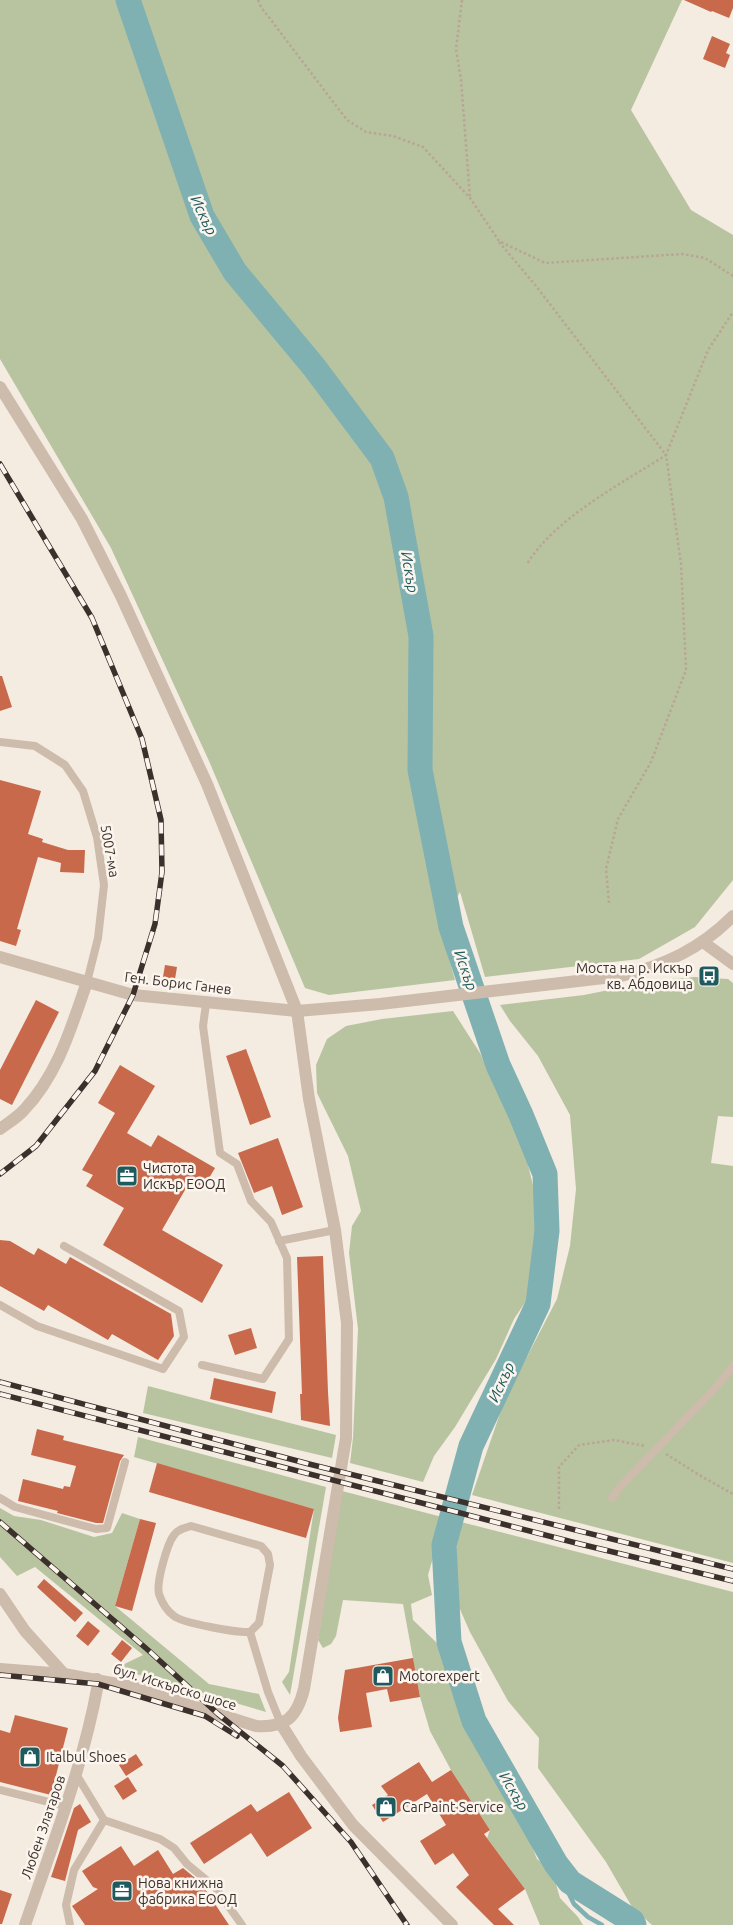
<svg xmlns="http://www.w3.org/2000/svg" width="733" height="1925" font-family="Ubuntu,sans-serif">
<rect width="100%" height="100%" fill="#f4ebe1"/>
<g fill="#b8c4a0">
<polygon points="0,0 682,0 631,110 691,210 733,235 733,880 695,927 639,959 485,977 460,892 440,927 455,980 329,995 305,988 209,761 111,548 0,359"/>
<polygon points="695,977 728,979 733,983 733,1117 718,1116 711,1163 733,1166 733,1563 472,1495 505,1399 557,1299 570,1246 576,1189 570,1115 538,1056 510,1021 500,1005 584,995 659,980"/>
<polygon points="453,1011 480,1053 524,1148 540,1215 528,1298 514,1319 496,1359 455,1427 434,1456 423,1482 350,1463 353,1438 358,1329 349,1253 352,1226 361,1211 348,1156 317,1093 316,1065 327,1039 346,1026 382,1019"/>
<polygon points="148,1386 336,1435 332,1458 143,1413"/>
<polygon points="138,1437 326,1487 290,1695 282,1682 289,1672 314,1509 134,1457"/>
<polygon points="342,1491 442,1517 441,1530 428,1575 432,1595 411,1604 413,1620 437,1643 462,1714 524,1826 537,1859 552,1870 560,1898 578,1917 583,1925 540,1925 525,1889 487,1838 490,1830 451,1770 430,1731 420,1697 403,1604 343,1600 336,1636 331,1644 323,1648 318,1640"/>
<polygon points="0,1508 14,1516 41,1520 94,1537 112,1533 122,1513 140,1519 115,1606 209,1684 259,1694 266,1712 116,1668 143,1655 35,1567 17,1576 0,1557"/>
<polygon points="461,1522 733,1592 733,1925 652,1925 632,1907 606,1862 538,1768 539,1738 508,1701 470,1632 455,1598 452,1570"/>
</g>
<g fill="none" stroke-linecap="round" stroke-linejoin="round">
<g stroke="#7fb0b2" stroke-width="4.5">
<polyline points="560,1870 565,1886 574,1904 588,1917 602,1925"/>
<polyline points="632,1921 638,1925"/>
</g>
<polyline stroke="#7fb0b2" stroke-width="25" points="128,0 202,216 235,272 314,367 382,458 396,497 421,636 420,770 451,927 498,1065 521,1115 545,1174 547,1231 538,1304 471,1446 444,1545 449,1642 474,1721 556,1864 570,1882 632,1921 634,1925"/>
</g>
<g fill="#c8694b">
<polygon points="684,0 733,0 733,8 729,18 712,11 711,12"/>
<polygon points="712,36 730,44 726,53 730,55 725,68 703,59"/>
<polygon points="0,676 2,676 12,707 0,711"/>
<polygon points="0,780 41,791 28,834 43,839 42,842 68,850 85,850 84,873 60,872 61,863 38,857 17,929 21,930 16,946 0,941"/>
<polygon points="165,965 177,967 175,979 163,977"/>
<polygon points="36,1000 59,1012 12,1105 0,1099 0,1070"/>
<polygon points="246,1049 271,1117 250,1125 226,1056"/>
<polygon points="120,1065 155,1086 127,1133 151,1147 158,1135 215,1168 202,1190 189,1183 162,1230 223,1265 202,1303 103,1245 124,1208 86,1186 93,1175 82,1170 115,1113 98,1103"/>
<polygon points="278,1138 303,1207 282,1215 272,1186 254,1193 238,1153"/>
<polygon points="0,1240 10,1241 34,1255 38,1248 66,1264 70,1257 171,1314 174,1336 158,1360 112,1334 108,1340 48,1305 44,1311 0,1286"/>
<polygon points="323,1256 328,1392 330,1426 301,1420 300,1394 302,1394 297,1257"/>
<polygon points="251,1328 257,1348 235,1355 228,1335"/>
<polygon points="214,1378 276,1392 272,1413 210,1399"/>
<polygon points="37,1429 64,1436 63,1440 124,1455 120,1461 103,1523 96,1523 57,1513 58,1511 18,1501 23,1479 63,1489 64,1486 70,1487 76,1466 31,1455"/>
<polygon points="157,1463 314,1509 306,1538 149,1492"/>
<polygon points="140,1519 156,1523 132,1611 115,1606"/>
<polygon points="44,1579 83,1613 75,1622 37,1587"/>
<polygon points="88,1621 100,1631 88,1646 76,1636"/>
<polygon points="122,1640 132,1648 121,1662 111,1654"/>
<polygon points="413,1658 420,1697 390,1702 387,1689 366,1693 372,1727 340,1732 338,1718 345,1670"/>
<polygon points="15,1715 68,1728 51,1795 0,1782 0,1730 10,1733"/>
<polygon points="136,1754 143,1765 126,1776 119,1765"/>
<polygon points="419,1762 432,1782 451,1770 490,1830 484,1834 525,1889 498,1909 514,1925 494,1925 456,1887 469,1875 453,1853 435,1865 420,1841 446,1825 427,1794 383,1822 372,1805 388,1795 381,1786"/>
<polygon points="128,1777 137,1791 123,1800 114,1786"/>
<polygon points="289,1792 312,1828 267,1857 251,1833 204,1864 190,1843 251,1804 257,1812"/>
<polygon points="80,1804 91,1822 78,1830 65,1881 51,1877 74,1808"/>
<polygon points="121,1846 134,1866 158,1850 173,1874 183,1868 201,1883 229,1925 85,1925 72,1906 98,1889 93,1887 82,1871"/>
<polygon points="0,1890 12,1894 2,1924 0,1924"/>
</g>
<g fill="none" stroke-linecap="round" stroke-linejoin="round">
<g stroke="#b9a596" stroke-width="2.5" stroke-dasharray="2.5 2.5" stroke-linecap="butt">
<polyline points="258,0 261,7 347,120 366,132 393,136 423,147 470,198 499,241 545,263 682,254 705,258 733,276"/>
<polyline points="462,0 456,49 461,80 470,197"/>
<path d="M499,242l37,44 130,169c-45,29 -111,63 -139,109"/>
<polyline points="609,903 606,869 618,819 651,762 686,670 681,564 666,455 708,350 733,312"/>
<polyline points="666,1454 699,1475 733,1494"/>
<polyline points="559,1509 559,1467 579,1445 614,1440 645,1446"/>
</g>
<g stroke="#cdbbac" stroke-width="8">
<polyline points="0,742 35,746 65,765 83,791 97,837 104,885 98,938 87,982"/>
<polyline points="279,1241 335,1230"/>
<polyline points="0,1305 37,1326 163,1369 184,1337 179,1311 64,1246"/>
<polyline points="202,1365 263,1379 289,1339 287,1258 271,1222 251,1201 237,1164 220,1153 203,1026 206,1004"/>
<polyline points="0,1498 15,1507 96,1529 107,1528 125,1462"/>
<polyline points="612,1498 619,1488 718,1385 733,1366"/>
<path d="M191,1526l70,20 7,8 2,11 -11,58 -9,9c-12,1 -68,-9 -76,-16 -7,-5 -12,-13 -15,-22 -3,-11 8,-50 15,-59 4,-6 11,-7 17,-9z"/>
<polyline points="250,1632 268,1692 281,1724"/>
<polyline points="76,1774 104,1820 160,1839 174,1848 187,1864 215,1887 242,1925"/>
<polyline points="0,1790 65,1806"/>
<polyline points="70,1925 66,1905 74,1870 104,1820"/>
</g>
<g stroke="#cdbbac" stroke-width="12">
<polyline points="0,387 82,519 121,596 207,784 297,1011"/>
<polyline points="703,942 733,964"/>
<path d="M0,1129c8,-6 18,-12 24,-19 34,-36 47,-82 63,-128"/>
<polyline points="0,1594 25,1631 64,1674"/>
<polyline points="281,1724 301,1756 353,1825 452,1925"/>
<path d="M25,1925c27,-79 58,-158 73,-241l-1,-5"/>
</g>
<g stroke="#cdbbac" stroke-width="12">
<path d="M0,957l133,38 164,16 83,-7 241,-28c44,-11 79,-27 112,-60"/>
<path d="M0,1669l64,5 69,13 123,39c30,2 41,-9 48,-37l42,-251 1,-115 -12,-93 -26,-131 -12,-88"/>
</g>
<g stroke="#3b302b" stroke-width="5.5">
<g id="rail">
<polyline points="0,464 92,618 142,739 161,820 162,872 155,924 133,995 95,1071 36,1146 0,1174"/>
<polyline points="0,1382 309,1464 733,1569"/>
<polyline points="0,1394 580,1544 733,1581"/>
<polyline points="0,1522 148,1650 218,1714 283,1766 351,1842 407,1925"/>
<polyline points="0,1675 98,1684 205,1716 237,1736"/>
</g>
</g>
<use href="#rail" stroke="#fbf5ee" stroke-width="4" stroke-dasharray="11" stroke-linecap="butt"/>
</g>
<defs>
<g id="bus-square" transform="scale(1.125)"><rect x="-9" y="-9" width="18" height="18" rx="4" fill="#1f5a5e" stroke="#fbf5ee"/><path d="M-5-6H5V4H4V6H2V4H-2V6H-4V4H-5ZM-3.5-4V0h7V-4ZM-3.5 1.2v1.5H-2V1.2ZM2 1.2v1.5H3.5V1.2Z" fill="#fff"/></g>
<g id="office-square" transform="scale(1.125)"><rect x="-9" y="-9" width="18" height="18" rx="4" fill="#1f5a5e" stroke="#fbf5ee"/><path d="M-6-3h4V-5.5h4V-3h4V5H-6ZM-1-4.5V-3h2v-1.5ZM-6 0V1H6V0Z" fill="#fff"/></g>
<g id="shop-square" transform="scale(1.125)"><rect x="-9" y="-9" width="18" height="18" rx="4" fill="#1f5a5e" stroke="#fbf5ee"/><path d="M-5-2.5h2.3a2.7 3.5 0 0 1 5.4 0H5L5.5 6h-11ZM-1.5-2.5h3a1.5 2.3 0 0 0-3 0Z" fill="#fff"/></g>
</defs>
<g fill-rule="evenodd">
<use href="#bus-square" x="709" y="976"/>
<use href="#office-square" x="127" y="1176"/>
<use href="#shop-square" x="383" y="1676"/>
<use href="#shop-square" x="30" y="1757"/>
<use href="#shop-square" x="386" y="1807"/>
<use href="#office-square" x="122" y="1891"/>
</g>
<g text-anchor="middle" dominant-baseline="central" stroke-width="5" stroke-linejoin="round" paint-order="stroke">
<g font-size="14" fill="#3b302b" stroke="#fbf5ee">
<text transform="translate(110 851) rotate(80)">5007-ма</text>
<text transform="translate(178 983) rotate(7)">Ген. Борис Ганев</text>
<text transform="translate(175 1687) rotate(17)">бул. Искърско шосе</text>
<text transform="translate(43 1827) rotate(-71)">Любен Златаров</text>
</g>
<g font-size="14" fill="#3b302b" stroke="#fbf5ee" text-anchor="start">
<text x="693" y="968" text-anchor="end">Моста на р. Искър<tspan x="693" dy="16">кв. Абдовица</tspan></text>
<text x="143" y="1168">Чистота<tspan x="143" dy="16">Искър ЕООД</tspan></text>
<text x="399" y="1676">Motorexpert</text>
<text x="46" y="1757">Italbul Shoes</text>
<text x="402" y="1807">CarPaint Service</text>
<text x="138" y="1883">Нова книжна<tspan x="138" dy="16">фабрика ЕООД</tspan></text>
</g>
<g font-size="15" font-style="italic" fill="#1f5a5e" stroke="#fbf5ee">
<text transform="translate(204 215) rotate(65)">Искър</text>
<text transform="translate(410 572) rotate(80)">Искър</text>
<text transform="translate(466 970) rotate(71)">Искър</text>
<text transform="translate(501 1382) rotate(-65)">Искър</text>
<text transform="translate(514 1791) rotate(60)">Искър</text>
</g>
</g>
</svg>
